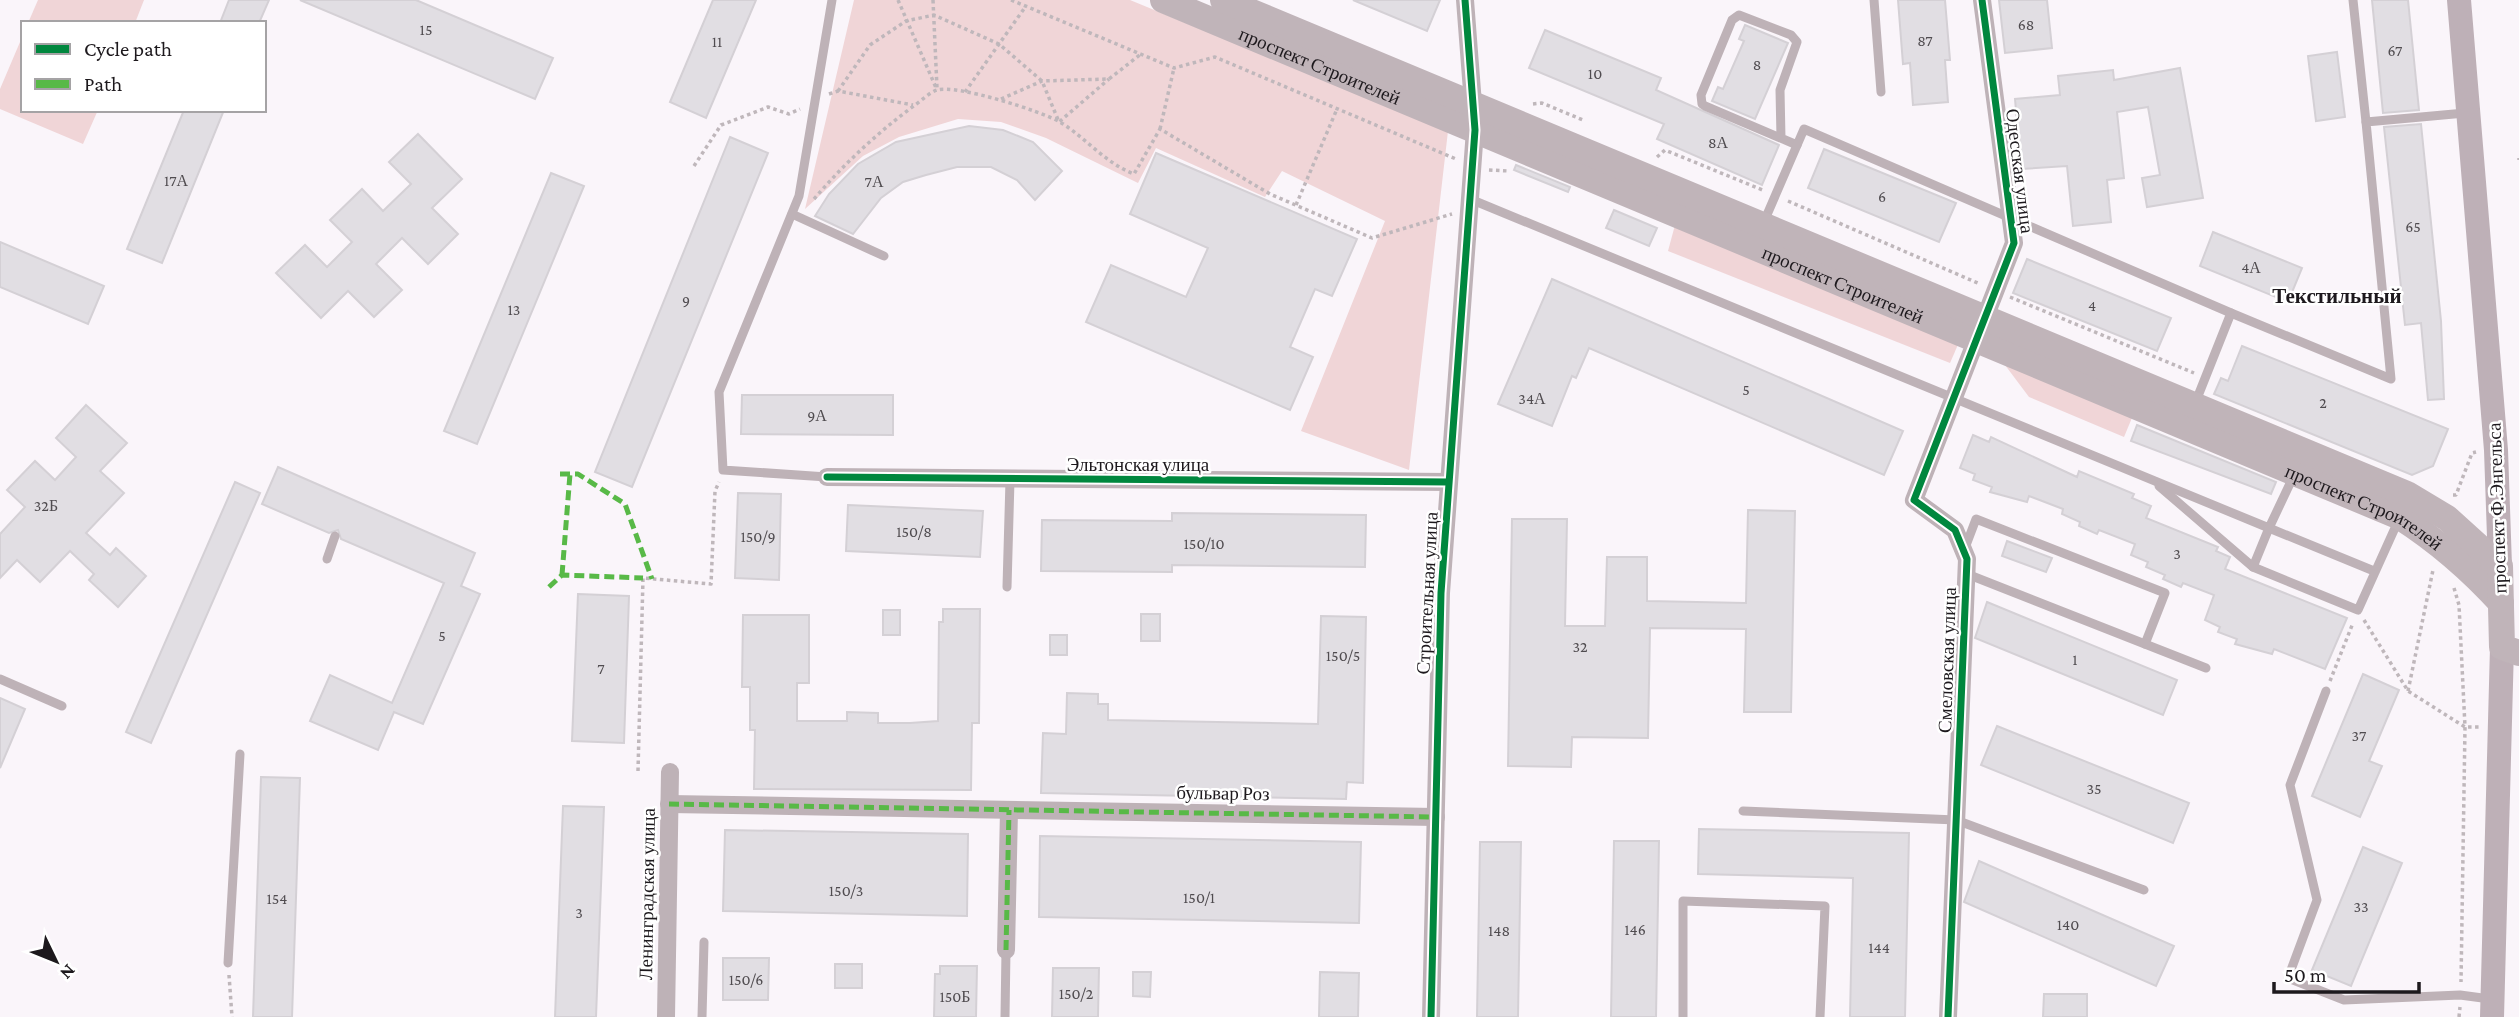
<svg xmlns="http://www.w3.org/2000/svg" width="2519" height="1017" font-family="'Crimson Pro',serif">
<rect width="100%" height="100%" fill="#faf5fa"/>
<g fill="#f0d5d7">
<polygon points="38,0 144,0 135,23 28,23"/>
<polygon points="854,0 1130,0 1448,131 1409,470 1301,431 1385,221 1282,171 1265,197 1156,148 1138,183 1046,138 1001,122 958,119 899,137 863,156 805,209"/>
<polygon points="23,35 23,110 98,110 83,144 0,109 0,89"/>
<polygon points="1675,225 1960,340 1950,363 1668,251"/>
<polygon points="1999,357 2134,413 2124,437 2029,397"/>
</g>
<g fill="#e1dee3" stroke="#d4d0d5" stroke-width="2">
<polygon points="229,0 269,0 259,23 220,23"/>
<polygon points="300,0 416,0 553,58 535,99"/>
<polygon points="713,0 756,0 706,118 670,102"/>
<polygon points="1353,0 1440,0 1427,31"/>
<polygon points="1898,0 1945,0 1950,60 1945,60 1948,102 1913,105 1910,63 1903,64"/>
<polygon points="1999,0 2047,0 2052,48 2005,53"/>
<polygon points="2372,0 2408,0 2419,110 2383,113"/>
<polygon points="1745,25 1788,43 1755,119 1712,101 1718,87 1723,89 1744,41 1739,39"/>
<polygon points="1545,30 1661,78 1656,90 1779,145 1762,185 1657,139 1664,124 1529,68"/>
<polygon points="2337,52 2345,117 2316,121 2308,56"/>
<polygon points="2180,68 2203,198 2147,207 2142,178 2160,175 2148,107 2117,112 2124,178 2107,180 2111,222 2073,226 2067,166 2021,169 2015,99 2060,95 2058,76 2113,70 2114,80"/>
<polygon points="184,110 224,110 162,263 127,249"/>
<polygon points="2421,124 2441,321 2444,399 2428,400 2421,323 2405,325 2384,127"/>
<polygon points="969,126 1003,130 1033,142 1062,171 1035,200 1017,180 991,167 957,167 926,175 903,182 881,198 853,234 815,216 829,194 858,164 896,142"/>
<polygon points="418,134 462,179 432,208 458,234 428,264 402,238 376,264 402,290 374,317 348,291 321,318 276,273 305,245 327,267 352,242 330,220 362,189 383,211 411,184 389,162"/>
<polygon points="730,137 768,153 632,487 595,472"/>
<polygon points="1824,149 1956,203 1939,242 1808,188"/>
<polygon points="1156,153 1357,239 1332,296 1315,289 1290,347 1313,357 1290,410 1086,322 1111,265 1186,297 1208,248 1130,214"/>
<polygon points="1516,165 1570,187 1568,192 1514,170"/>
<polygon points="551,173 584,186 477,444 444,431"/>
<polygon points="1614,210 1657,228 1649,246 1606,228"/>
<polygon points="2213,232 2302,268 2288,302 2200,266"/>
<polygon points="0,242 104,286 88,324 0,287"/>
<polygon points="2027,259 2171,318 2157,351 2013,293"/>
<polygon points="1552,279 1903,431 1884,475 1589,348 1576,378 1572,376 1552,426 1498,404"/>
<polygon points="2242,346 2448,429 2433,466 2412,475 2214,394 2221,378 2228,381"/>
<polygon points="742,395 893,395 893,435 741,434"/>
<polygon points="86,405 127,443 100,471 124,493 86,533 110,555 116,548 146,576 118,607 89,580 94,574 70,551 40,582 17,560 0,578 0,534 25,507 7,490 35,461 55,480 76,457 56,438"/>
<polygon points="2137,425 2276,482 2271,494 2131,441"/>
<polygon points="1973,435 1989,442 1991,437 2077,477 2079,471 2134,494 2132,498 2151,506 2146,518 2218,547 2216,551 2230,557 2225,569 2347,618 2325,669 2274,649 2272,654 2235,644 2237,639 2218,632 2220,627 2205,620 2214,595 2183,583 2181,587 2163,579 2165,575 2146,567 2148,562 2131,555 2135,544 2099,530 2097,534 2079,526 2080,522 2062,514 2063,509 2029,496 2027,502 1990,492 1992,487 1973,480 1975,474 1960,468"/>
<polygon points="278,467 475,553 461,586 480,594 423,724 394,712 378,750 310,721 330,675 392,703 444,583 341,539 338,530 329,533 262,504"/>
<polygon points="235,482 260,493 151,743 126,732"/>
<polygon points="738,493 781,494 779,580 735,578"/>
<polygon points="848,505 983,511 980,557 846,551"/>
<polygon points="1748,510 1795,511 1791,712 1744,712 1746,629 1650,628 1648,738 1572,737 1571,767 1508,766 1512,519 1567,519 1565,626 1605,626 1607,557 1647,557 1647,601 1746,603"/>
<polygon points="1172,513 1366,515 1365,567 1172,565 1172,572 1041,571 1042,520 1172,521"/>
<polygon points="2007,541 2052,558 2046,572 2002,556"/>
<polygon points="578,594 629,596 624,743 572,741"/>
<polygon points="1987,602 2177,680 2163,715 1975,638"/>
<polygon points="943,609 980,609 979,723 972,723 971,790 754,789 755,730 750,730 750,687 742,687 743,615 809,615 809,683 797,683 797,721 847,721 847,712 878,713 878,723 910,723 938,721 939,622 943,622"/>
<rect x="883" y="610" width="17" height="25"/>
<rect x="1141" y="614" width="19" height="27"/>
<polygon points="1321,616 1366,617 1363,783 1347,782 1346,799 1041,793 1043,733 1066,734 1067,693 1098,694 1098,704 1108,704 1108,720 1318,724"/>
<rect x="1050" y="635" width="17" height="20"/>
<polygon points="2363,674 2399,690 2369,761 2382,766 2360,817 2312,796"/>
<polygon points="0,698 25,709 0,768"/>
<polygon points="1997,726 2189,803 2173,843 1981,765"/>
<polygon points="261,777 300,778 292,1017 253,1017"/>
<polygon points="563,806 604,807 596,1017 555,1017"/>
<polygon points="1699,829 1909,833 1905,1017 1850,1017 1853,878 1698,874"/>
<polygon points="725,830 968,834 967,916 723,911"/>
<polygon points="1040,836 1361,842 1359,923 1039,917"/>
<polygon points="1614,841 1659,841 1656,1017 1611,1017"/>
<polygon points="1480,842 1521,842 1518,1017 1477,1017"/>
<polygon points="2363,847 2402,863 2351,986 2312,970"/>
<polygon points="1979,861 2174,946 2156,986 1964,902"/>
<polygon points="723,958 769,958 768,1000 723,1000"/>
<rect x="835" y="964" width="27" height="24"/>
<polygon points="940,966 977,966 976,1017 934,1017 935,974 940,974"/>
<polygon points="1053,968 1099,968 1098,1017 1052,1017"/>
<polygon points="1133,972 1151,972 1150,997 1133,996"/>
<polygon points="1320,972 1359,973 1358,1017 1319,1017"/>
<polygon points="2044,994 2087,994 2087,1017 2043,1017"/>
</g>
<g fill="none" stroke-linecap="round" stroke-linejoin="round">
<g stroke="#bfb7bb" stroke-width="3.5" stroke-dasharray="3.5 3.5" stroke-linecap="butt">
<polyline points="898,0 937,90"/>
<polyline points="933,0 937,88"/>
<polyline points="1011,0 1174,68 1215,57 1456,159"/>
<polyline points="838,91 870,45 906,21 934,15 999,44 1042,81 1059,122 1109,79"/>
<polyline points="965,92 1026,6"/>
<polyline points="829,94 838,91 913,105"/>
<polyline points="1001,99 1042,81 1109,79 1141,54"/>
<polyline points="1533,104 1542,103 1583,120"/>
<polyline points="1160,129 1174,68"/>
<polyline points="1657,157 1665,150 1765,191"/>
<polyline points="2519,158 2519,160"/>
<polyline points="694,166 721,125 768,107 789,114 800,109"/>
<polyline points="1489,170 1509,171"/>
<path d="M814,199c30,-35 63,-66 101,-94 6,-4 15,-13 22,-15 19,-6 104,21 123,32 26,16 45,41 74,52l26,-45 110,65 102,44 80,-24"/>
<polyline points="1788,201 1980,284"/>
<polyline points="1296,205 1337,109"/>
<polyline points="2010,297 2194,373"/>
<polyline points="2453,495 2456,495 2472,453 2476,452"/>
<polyline points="2454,588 2459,605 2465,727 2461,982"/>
<polyline points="2364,620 2408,691 2465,727 2479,727"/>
<polyline points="2330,681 2353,623"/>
<polyline points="2408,691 2433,570"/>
<polyline points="638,771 643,578 711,584 715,491 719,482"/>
<polyline points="229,975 232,1017"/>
<polyline points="2459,1017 2460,1007"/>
</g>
<g stroke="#beb2b7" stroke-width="9">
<polyline points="1874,0 1881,92"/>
<polyline points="2353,0 2366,122"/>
<polyline points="1781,138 1780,90 1797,42 1791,35 1739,15 1732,20 1701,95 1702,104 1705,106 1797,145"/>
<polyline points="1470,199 2269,528 2294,475"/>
<polyline points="792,214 884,256"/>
<polyline points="1763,224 1804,129 2231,313"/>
<polyline points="2196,401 2231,313 2391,379 2366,122 2465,113"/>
<polyline points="827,477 723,470 719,392 799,196 832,0"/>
<polyline points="2159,486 2253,567"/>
<polyline points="1965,548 1976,519 2165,593 2145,644"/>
<polyline points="327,559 335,536"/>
<polyline points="2374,571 2269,528 2253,567 2358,610 2399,519"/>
<polyline points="1967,574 2206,668"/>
<polyline points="1007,587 1010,480"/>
<polyline points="0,679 62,706"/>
<polyline points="2326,691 2290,785 2317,900 2288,978 2344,1000 2460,995 2490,999"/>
<polyline points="1743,811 1956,820 2144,890"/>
<polyline points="228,963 240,754"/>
<polyline points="702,1017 704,942"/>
<polyline points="1005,1017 1006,950"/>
<polyline points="1683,1017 1683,901 1825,906 1820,1017"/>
</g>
<g stroke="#beb2b7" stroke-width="18">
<polyline points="827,477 1448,482"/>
<polyline points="669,804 1436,817"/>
<polyline points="1006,950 1009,810"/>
<polyline points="666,1017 670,772"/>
<polyline points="1431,1017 1441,593 1475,130 1465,0"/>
<polyline points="1948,1017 1967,559 1955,530 1914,500 2014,243 1982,0"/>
</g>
<g stroke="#beb0b7" stroke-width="24">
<polyline points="2459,0 2496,450 2500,566"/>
<polyline points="2492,1017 2502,647"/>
</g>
<g stroke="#c0b4b9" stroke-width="26">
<path id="s1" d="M1163,0l1237,517c39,25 70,52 101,86"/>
<polyline points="1223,0 2407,494 2447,518 2500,566 2502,647 2519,653"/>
</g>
<g stroke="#58b947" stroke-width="5" stroke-dasharray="10 5" stroke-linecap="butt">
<polyline points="560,474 578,474 625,504 652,579"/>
<polyline points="562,575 570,474"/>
<polyline points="549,587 562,575 643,578"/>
<polyline points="669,804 1436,817"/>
<polyline points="1006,950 1009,810"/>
</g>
<g stroke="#fff" stroke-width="11">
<g id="cycleway">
<polyline points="827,477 1448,482"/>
<polyline points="1431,1017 1441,593 1475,130 1465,0"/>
<polyline points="1948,1017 1967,559 1955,530 1914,500 2014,243 1982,0"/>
</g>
</g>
<use href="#cycleway" stroke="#00873e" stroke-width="7"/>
</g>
<g text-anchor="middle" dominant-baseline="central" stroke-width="5" stroke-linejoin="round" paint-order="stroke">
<g font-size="16" fill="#504c50">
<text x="2026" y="24">68</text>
<text x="426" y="29">15</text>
<text x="1925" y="40">87</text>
<text x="717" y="41">11</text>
<text x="2395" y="50">67</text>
<text x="1757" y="64">8</text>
<text x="1595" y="73">10</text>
<text x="1718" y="142">8А</text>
<text x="176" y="180">17А</text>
<text x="874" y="181">7А</text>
<text x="1882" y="196">6</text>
<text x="2413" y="226">65</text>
<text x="2251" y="267">4А</text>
<text x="686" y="300">9</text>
<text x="2092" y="305">4</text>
<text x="514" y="309">13</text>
<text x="1746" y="389">5</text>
<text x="1532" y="398">34А</text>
<text x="2323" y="402">2</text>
<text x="817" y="415">9А</text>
<text x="46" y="505">32Б</text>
<text x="914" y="531">150/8</text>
<text x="758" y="536">150/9</text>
<text x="1204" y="543">150/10</text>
<text x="2177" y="553">3</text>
<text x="442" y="635">5</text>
<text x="1580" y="646">32</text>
<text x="1343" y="655">150/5</text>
<text x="2075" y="659">1</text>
<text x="601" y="668">7</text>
<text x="2359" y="735">37</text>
<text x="2094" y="788">35</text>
<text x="846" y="890">150/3</text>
<text x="1199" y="897">150/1</text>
<text x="277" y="898">154</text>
<text x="2361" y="906">33</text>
<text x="579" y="912">3</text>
<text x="2068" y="924">140</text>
<text x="1635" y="929">146</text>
<text x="1499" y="930">148</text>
<text x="1879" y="947">144</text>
<text x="746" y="979">150/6</text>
<text x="1076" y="993">150/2</text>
<text x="955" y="996">150Б</text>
</g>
<g font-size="19" fill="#1d191d" stroke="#fff">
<text stroke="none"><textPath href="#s1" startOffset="170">проспект Строителей</textPath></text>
<text transform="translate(2020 171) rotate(83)">Одесская улица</text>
<text stroke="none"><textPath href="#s1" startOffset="737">проспект Строителей</textPath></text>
<text x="1138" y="464">Эльтонская улица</text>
<text stroke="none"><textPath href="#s1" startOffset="1304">проспект Строителей</textPath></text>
<text transform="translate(2497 508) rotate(-92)">проспект Ф.Энгельса</text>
<text transform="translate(1427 593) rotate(-87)">Строительная улица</text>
<text transform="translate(1947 660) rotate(-88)">Смеловская улица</text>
<text transform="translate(1223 793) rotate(1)">бульвар Роз</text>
<text transform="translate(647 894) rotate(-89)">Ленинградская улица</text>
</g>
<g font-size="21" font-weight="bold" fill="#1d191d" stroke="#fff">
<text x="2337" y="296">Текстильный</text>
</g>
</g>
<rect x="21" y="21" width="245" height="91" fill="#ffffff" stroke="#a5a3a5" stroke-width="2"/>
<rect x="35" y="44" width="35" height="10" fill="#00873e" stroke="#a5a3a5" stroke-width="2"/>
<text x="84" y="56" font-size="21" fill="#1d191d">Cycle path</text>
<rect x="35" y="79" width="35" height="10" fill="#58b947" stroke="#a5a3a5" stroke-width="2"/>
<text x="84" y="91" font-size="21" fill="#1d191d">Path</text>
<g transform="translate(56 961) rotate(133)" stroke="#ffffff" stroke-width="5" paint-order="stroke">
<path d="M0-5L12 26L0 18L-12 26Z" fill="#1d191d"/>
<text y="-10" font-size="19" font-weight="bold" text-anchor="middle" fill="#1d191d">N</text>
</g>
<path d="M2274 982v10h145v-10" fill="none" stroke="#1d191d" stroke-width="3.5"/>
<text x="2284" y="982" font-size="21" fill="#1d191d" stroke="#ffffff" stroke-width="5" paint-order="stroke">50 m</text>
</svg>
